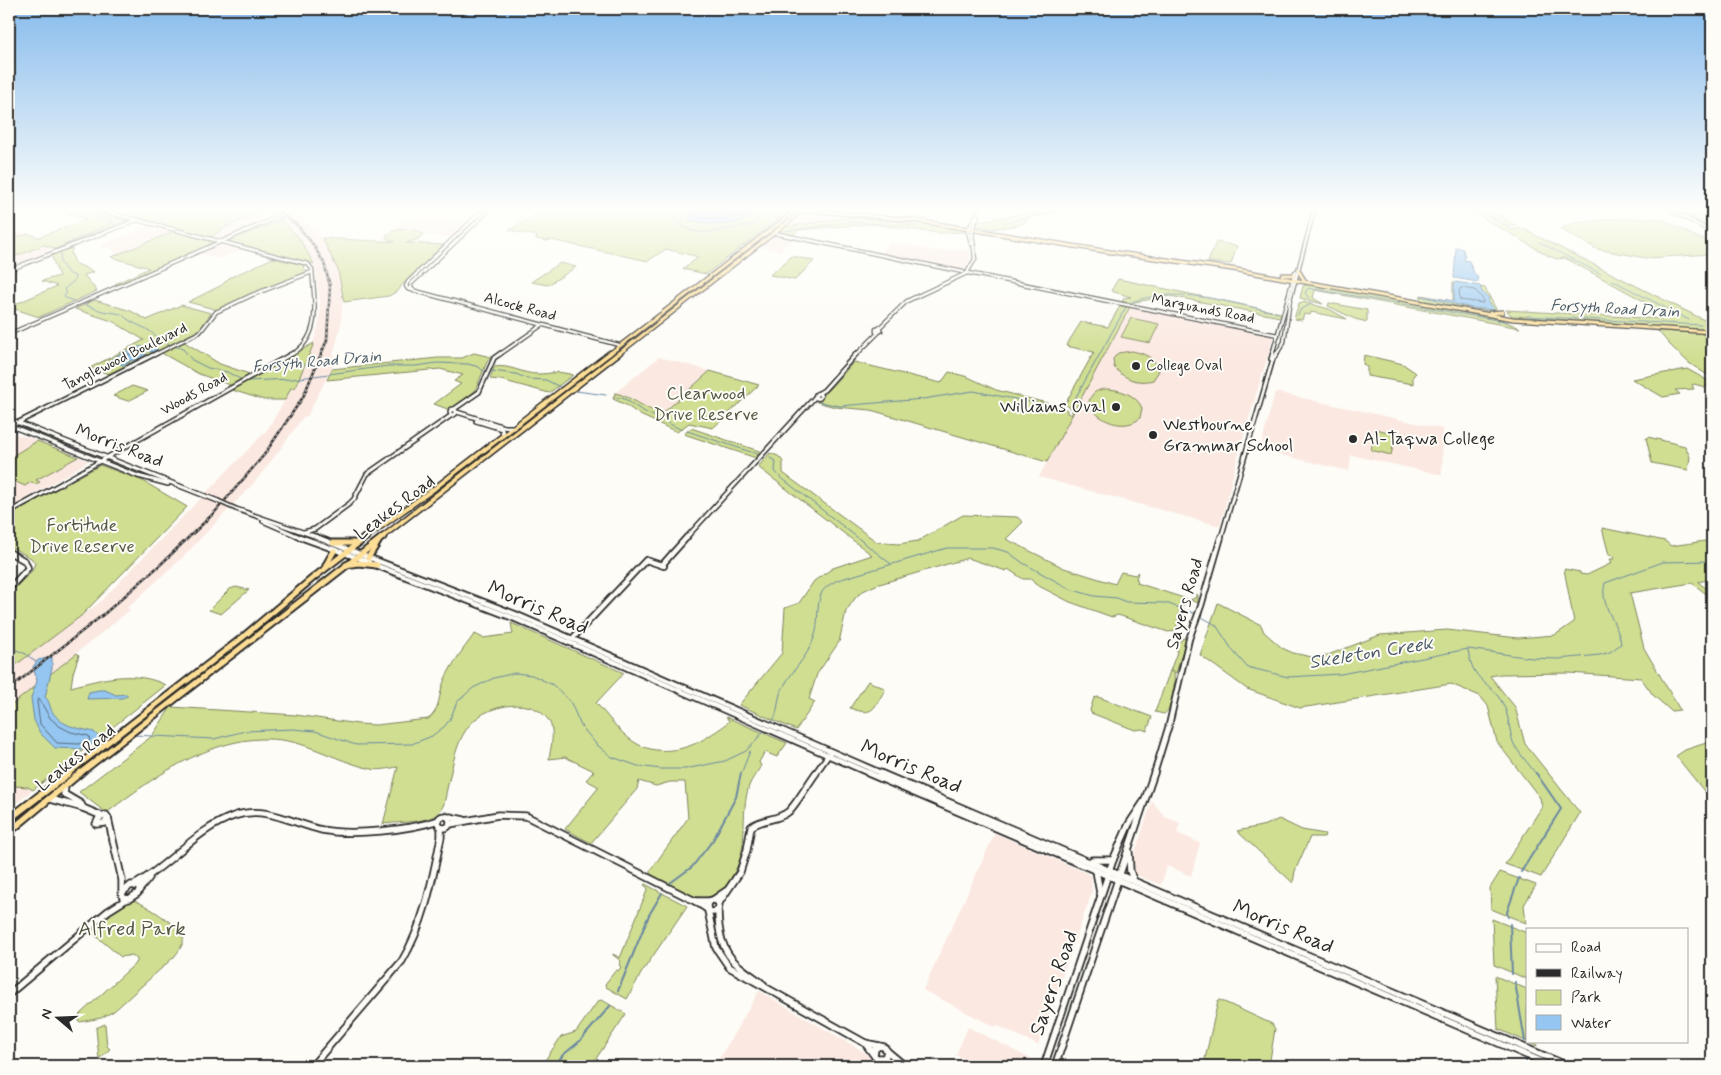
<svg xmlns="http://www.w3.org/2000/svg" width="1721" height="1075" font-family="Mynerve,sans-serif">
<rect width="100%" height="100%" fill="#fdfcf7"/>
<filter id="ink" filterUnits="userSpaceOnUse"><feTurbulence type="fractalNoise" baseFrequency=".02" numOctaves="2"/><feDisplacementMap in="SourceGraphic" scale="10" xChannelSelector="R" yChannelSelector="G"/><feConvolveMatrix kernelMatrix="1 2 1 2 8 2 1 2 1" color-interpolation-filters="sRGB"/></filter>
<g filter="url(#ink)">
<g fill="#fbe8e1">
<polygon points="260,211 289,211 222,240 211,237 221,230"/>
<polygon points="295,211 305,211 298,214 312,227 320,229 316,231 329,249 336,263 343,296 341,324 332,360 336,360 307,416 303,417 279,451 253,484 182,558 127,608 130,610 9,707 9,670 99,603 267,430 307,364 319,323 320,301 314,264 304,246 282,221 228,240"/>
<polygon points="807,212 838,215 855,217 785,227"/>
<polygon points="404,219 467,222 467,223 453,237 424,235 416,243 378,241"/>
<polygon points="151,225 175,231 120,254 114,252 111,247 101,249 101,245"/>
<polygon points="17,231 39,237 33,242 53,248 52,250 9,267 9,234"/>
<polygon points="773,236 776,236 794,239 779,251 760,247"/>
<polygon points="891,242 936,251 969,249 971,259 964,269 961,270 881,254"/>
<polygon points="221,244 241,250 220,259 200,254"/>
<polygon points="1130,307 1270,335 1273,338 1238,456 1220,526 1039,477"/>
<polygon points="659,357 710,371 662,414 648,410 631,398 615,393"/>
<polygon points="1275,392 1443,429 1442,475 1351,455 1349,471 1260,450"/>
<polygon points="9,432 30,438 89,461 9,509"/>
<polygon points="9,776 14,786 28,787 33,790 9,809"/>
<polygon points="1152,801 1165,817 1180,823 1177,833 1200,843 1191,876 1167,866 1161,885 1136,875 1133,859"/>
<polygon points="995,833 1091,875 1092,892 1038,1045 996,1025 995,1027 923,990"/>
<polygon points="759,991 866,1053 877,1066 715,1066"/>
<polygon points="968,1027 1033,1060 1030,1066 976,1066 956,1055"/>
</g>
<g fill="#d0de91" stroke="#7e845e">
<polygon points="57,211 92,211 128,220 56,249 44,245 9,259 9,239 28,234 38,237 42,236 87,219"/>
<polygon points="134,211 260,211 221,230 211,237 125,215"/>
<polygon points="542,211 789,211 706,274 683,269 699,257 666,249 648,261 551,240 547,241 536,239 537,236 509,230"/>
<polygon points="1040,211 1068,211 1032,217 1020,225 992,229 976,226 978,221"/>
<path d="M1471,211c21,0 31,4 45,15l-9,1 5,3 9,-2 191,96v6l-200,-14 -6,-6 155,9 12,-2 -108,-59 -8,1 -8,-3z"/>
<polygon points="1678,211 1712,211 1712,228"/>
<polygon points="855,217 918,223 962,230 965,232 937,233 871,224 799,230 792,236 778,232 785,227"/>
<polygon points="1622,218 1662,219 1700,239 1712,240 1712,254 1646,258 1597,249 1560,229 1574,223"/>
<polygon points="282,220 299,238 314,264 227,241"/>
<polygon points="408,229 418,231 423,234 418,239 406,243 444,245 401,286 399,290 389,296 344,302 338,270 322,238 395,242 387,239 387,234 397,230"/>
<polygon points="175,231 215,243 119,285 115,284 149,268 111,257"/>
<polygon points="1216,242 1237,246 1231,264 1208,262"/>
<polygon points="73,246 71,253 75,263 94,272 84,275 97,291 39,317 9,307 57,286 42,281 59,276 51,255"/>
<polygon points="792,256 814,261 795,280 770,275"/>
<polygon points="273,258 305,265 303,267 307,272 265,290 252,293 218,310 188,302 222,285 229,278"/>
<polygon points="560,263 576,267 548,285 531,282"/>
<polygon points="1118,279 1281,313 1280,317 1170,296 1135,302 1132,304 1122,302 1124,298 1131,297 1111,291"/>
<polygon points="1453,282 1485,288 1497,311 1488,311 1420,300 1421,295 1453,301"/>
<polygon points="1311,284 1502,320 1520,328 1315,290 1313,298 1323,304 1300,298 1303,286"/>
<polygon points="95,300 131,311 147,320 181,305 211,313 199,330 181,340 220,364 255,376 314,343 295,388 291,388 285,400 264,400 232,390 230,385 199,374 158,351 109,374 90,368 144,340 112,321 75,309"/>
<polygon points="1303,302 1329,309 1347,319 1311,312 1310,315 1304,314 1302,320 1294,319 1299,303"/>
<polygon points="1329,303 1367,310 1367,322 1355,319 1328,306"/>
<polygon points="1120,306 1130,307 1047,462 871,410 835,407 817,402 854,362 941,383 949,372 968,377 996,390 1062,407 1067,410 1067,413 1072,415 1072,409 1065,404 1094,352 1066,346 1081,322 1108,327"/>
<polygon points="1131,318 1159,324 1150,343 1121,337"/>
<polygon points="1658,331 1700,333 1712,339 1712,378 1689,363 1670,345"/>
<path d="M1132,351c11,2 25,7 27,20l-6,9c-15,4 -29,-1 -39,-13l-1,-8 5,-6z"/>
<polygon points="474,353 491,357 487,362 475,391 450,410 434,404 461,384 454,381 463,375 440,369 327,380 332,369 438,358 462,358"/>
<polygon points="1364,355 1403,364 1416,373 1413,376 1413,384 1367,376 1367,367 1363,364"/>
<path d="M494,367c16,-3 28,7 43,7 17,0 18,-4 36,1l-24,18 -48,-13 -11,-1z"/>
<polygon points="1687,369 1712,383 1712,385 1705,387 1694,384 1692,385 1694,389 1675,390 1680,394 1663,397 1632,379"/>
<path d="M710,371l49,14 -46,43 -24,-5 -12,9 -37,-17 -14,-10 -13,-6 2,-6c18,4 29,16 47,21z"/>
<polygon points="132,386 148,391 128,401 113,396"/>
<path d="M1105,389c14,0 31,5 37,19l-2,10c-15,14 -44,3 -51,-15 1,-9 7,-13 16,-14z"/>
<polygon points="691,428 762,452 756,458 684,434"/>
<polygon points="1376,429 1396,434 1391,455 1371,450"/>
<polygon points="1648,437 1685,446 1690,457 1688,470 1652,463 1646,438"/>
<polygon points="37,441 78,457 36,480 40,482 36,484 31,482 25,486 9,479 9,458"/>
<polygon points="770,453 778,456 783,461 783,473 877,542 898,544 918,541 963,515 1017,517 1023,522 1006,539 1064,568 1115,584 1121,572 1135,575 1138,572 1136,579 1138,580 1137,583 1190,600 1195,598 1197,594 1198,595 1198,603 1190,600 1180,608 1176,631 1168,632 1118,615 1112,617 1070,602 1035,584 1031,579 1023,579 1008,569 1006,571 968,558 876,585 863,591 856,597 846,611 839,642 817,674 809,699 815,702 796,730 739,705 782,653 785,608 799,603 814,581 833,568 872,555 758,467"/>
<polygon points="100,465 143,481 187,507 81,616 9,670 9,594 32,571 35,563 31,558 9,546 9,515"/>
<polygon points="1602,528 1665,541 1671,546 1712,540 1712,579 1698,582 1712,593 1712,595 1709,596 1692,583 1630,593 1644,648 1680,710 1671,711 1653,695 1641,678 1569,673 1501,674 1490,676 1515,707 1525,744 1580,813 1541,877 1505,864 1542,807 1540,798 1497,742 1488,706 1480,696 1451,684 1300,708 1247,689 1200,655 1218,603 1261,625 1264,632 1282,648 1293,653 1312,657 1328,655 1380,635 1447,630 1518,638 1555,635 1574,622 1564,569 1580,572 1580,574 1587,575 1612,563 1610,559 1614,559 1613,556 1609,555"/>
<polygon points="236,587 249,590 221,614 209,610 230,589"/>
<path d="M511,623l113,50 -28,30c12,13 24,30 38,39 21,14 50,9 70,-3 6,-4 22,-13 25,-18l-3,-4 61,26 -10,14 -12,-5 -6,10 2,4c-5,8 -11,15 -13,23 -9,34 4,59 -20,94 -6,9 -17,16 -29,14 -14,-2 -35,-16 -49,-23v-3l38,-53 -3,-36h-15l-14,4 -17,-5 -2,8 -46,54 -26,-14 34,-42 -13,-7 8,-9 -29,-14 -16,2c2,-14 8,-32 -4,-43 -10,-11 -25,-12 -39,-10 -47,8 -50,45 -59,83 -2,9 -2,18 -9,24 -9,10 -41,9 -55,11l15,-57c-8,1 -18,4 -26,2 -25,-5 -49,-18 -72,-25 -70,-21 -140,28 -191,67l-4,1 -26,-20 73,-56 19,-29 125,8 62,9 18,1 52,-6c10,-6 11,-21 14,-32 4,-15 21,-38 31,-51l2,-2 8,4 30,-4z"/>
<path d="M1184,638l2,2 -10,33 -2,-1c1,9 0,36 -10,42l-9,-2 15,-41 4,1 -4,-1 7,-19v-8z"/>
<path d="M77,653l2,2 -6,18 -2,14c33,-9 63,-17 95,-2l-133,105 -5,-3 -14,-1 -5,-10v-69z"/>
<path d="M868,681l16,7 1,2c-12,19 -11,27 -35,18z"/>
<polygon points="1098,697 1152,717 1147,731 1142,729 1135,730 1091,713 1090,710 1094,698"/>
<polygon points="1712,741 1712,801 1676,756 1685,750"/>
<polygon points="1279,819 1302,830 1325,834 1324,837 1310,837 1295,871 1293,883 1237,831 1266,825"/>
<polygon points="1500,872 1536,885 1524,905 1526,923 1491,909 1490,888"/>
<polygon points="645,884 687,906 642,972 627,999 606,987 605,984 616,970 618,971 621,967 619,965 621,961 613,955 613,954 620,958 648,888 644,885"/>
<path d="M133,900c9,2 47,27 50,35 2,8 -4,16 -9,22l-60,54 -13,7 -21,4 -3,-3 3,-5 57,-52v-3l-5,-4 -11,2 -31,-26 24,-23z"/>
<polygon points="1492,919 1527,933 1527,979 1494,965"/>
<polygon points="1495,976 1527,989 1527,1041 1536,1041 1537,1046 1498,1029"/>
<polygon points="602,1000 626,1014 591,1066 541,1066 561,1037 576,1032 598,1001"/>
<path d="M1220,1000l52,24 3,5 -6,37c-15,0 -57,5 -64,-7l13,-58z"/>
<polygon points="105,1024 107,1046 110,1049 99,1059 96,1028"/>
</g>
<g fill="#94c6f1" stroke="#6a88a2">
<path d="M693,211h65c-15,18 -48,14 -68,9l-1,-6z"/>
<polygon points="1456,247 1463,249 1465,257 1464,260 1469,261 1474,273 1478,278 1478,282 1454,278"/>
<polygon points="1456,282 1480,286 1482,292 1489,298 1488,303 1495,310 1472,308 1421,296 1454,301 1454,284"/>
<polygon points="148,346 158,349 152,352 140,350 140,353 147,354 133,361 121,359 130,362 123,365 108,361 122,353 135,356 125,352 138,347"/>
<path d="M52,657v11l-7,29c5,4 4,9 7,14 9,16 27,17 42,21l7,7 -15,9 -6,1 -25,-1 -15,-15 -6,-13 -3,-22 6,-17 -4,-14 5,-7z"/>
<polygon points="99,690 105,690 116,695 127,694 127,696 122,698 87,699 89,692"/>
</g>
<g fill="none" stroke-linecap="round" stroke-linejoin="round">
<g stroke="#55697a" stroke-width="1">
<path d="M696,211l1,6c19,3 37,3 54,-6"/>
<polygon points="1462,288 1475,290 1483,299 1483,303 1460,300 1459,290"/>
<polygon points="39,699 50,718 59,726 71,732 89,736 90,740 79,744 57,743 40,724 37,701"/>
</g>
<g stroke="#6a88a2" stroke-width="1">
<polyline points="17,211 27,211"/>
<path d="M660,211c12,4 19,15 30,19 20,7 44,-5 64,-5"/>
<polyline points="1479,211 1510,227"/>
<polyline points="1003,223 1055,211"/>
<polyline points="785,231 850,222 918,226"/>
<polyline points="1539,242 1601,274"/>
<polyline points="60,247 114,222 78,211"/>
<polyline points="61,252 60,262 68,273 75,276 74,281 64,289 66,293 64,297 73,301"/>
<polyline points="1612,280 1689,320"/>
<polyline points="1312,302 1305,293 1308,288 1508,322"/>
<path d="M1129,303c46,-19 102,0 149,10"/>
<path d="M83,304l19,7 20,3c9,12 29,12 36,26l25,9 9,11 16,8 19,4 15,8"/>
<polyline points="1298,315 1301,309 1312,304"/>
<polyline points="1527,316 1701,325"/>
<polyline points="1706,325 1712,326"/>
<polyline points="492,371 516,374 528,379 546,380 560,387"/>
<polyline points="246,381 292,379 388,366 416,366 437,363 468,364 479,367 483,371"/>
<polyline points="576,391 606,395"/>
<polyline points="615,397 625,399 641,410 680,429"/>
<polyline points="820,402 840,406 923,399 973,391 1062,408"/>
<polyline points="1071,406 1126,307"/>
<polyline points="687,431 760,455"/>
<polyline points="770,458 776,461 775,471 779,476 891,564"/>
<path d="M1200,616l16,9 17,26 14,16 41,10 53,-3 127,-25 64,9 26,1 42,-4 10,-3 11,-8c-3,-22 -22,-38 -16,-61l58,-21 49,-1"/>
<polyline points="9,647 26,654 36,662"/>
<path d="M1468,650c5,34 21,29 35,54 6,11 6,26 10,38 5,11 16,22 23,32"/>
<path d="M771,724c7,-9 6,-19 9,-30 8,-20 27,-35 34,-56 6,-15 1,-33 8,-46 4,-6 10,-9 16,-12l109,-32h46l15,4 15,11 47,26 24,7 23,2 9,4 40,1 30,11"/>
<polyline points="133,735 214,739 245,731 293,729 315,731 356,745 412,744 432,736 445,726 450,719 457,702 473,688 494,678 515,673 532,675 553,685 570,701 581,726 597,745 612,757 638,766 661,769 685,769 725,761 746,751 765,730"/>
<polyline points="98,741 107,740"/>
<polyline points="741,774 750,751"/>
</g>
<g stroke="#6a88a2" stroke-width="2">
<polyline points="1521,872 1561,809 1536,773"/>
<polyline points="670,883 692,867 713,840 736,797 741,773"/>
<polyline points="1508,917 1507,912 1519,878"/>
<polyline points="1510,924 1512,974"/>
<polyline points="1515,982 1525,1041"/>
<polyline points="618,991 649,915 662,893"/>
<polyline points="1526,1061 1527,1066"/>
<polyline points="554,1066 563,1055 580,1041 610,1006"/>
</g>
<g stroke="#2b2b2b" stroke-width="5">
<g id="tertiary-far3">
<path d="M102,211l206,53 4,5c2,31 11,67 -21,86"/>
<polyline points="482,211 408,282 406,286 408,289 619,345"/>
<polyline points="774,233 963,272"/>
<polyline points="971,244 968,231 975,216"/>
<polyline points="9,270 137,220"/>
<polyline points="968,271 975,259 972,231 979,211"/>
<polyline points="968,273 1278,335"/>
<polyline points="414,291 411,288 411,284 488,211"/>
<polygon points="876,329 880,329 881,331 876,332"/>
<polyline points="878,329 907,301 967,273"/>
<polyline points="154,355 200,332 216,312 252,295 312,272"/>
<polyline points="499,355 542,325"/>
<polyline points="856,355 879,332"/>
</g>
</g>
<g stroke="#2b2b2b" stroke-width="6">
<g id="tertiary-far2">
<circle cx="818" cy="396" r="2.5"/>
<polyline points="817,394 824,390 857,353"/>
<circle cx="453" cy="412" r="3"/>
<polyline points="453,410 479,392 494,358 501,353"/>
<polyline points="457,412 505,427 515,427"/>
<polyline points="9,419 218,501"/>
<polyline points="476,421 502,429 503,435"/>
<polyline points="11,426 138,476 168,484"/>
<polyline points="9,427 157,353"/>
<polyline points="63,482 293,353"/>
<polyline points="236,509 320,538"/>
<polyline points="9,512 64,482"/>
<polyline points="263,521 302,538"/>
<polyline points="304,532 315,529 349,504 354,499 367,474 452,415"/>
<polyline points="686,538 815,397"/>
</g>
</g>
<g stroke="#2b2b2b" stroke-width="8">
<g id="tertiary-far1">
<polyline points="300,537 369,562"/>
<polyline points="316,537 515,614 883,774"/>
<polyline points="9,552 25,561 28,568 9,589"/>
<polyline points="375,565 513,618 871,774"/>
<polyline points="662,565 687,537"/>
<polyline points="572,639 646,560 664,566"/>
<polyline points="815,774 829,754"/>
</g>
</g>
<g stroke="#2b2b2b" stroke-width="9">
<g id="tertiary">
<polyline points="868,773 1552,1066"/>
<polyline points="880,773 1568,1066"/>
<polyline points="65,786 64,794 81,804 83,808 102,816"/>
<polyline points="50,799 83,808"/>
<polygon points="106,815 108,818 105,823 96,824 99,818"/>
<circle cx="444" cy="822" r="6"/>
<polyline points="450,817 464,820"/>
<polyline points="108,818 122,880 122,893"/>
<polyline points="450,824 498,815 526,816 695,901 707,909"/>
<polyline points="1129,852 1130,871 1133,879"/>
<polyline points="1092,860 1113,860"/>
<polyline points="1096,871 1100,893"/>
<polygon points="131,885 140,887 138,893 129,899 123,898 122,893"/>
<path d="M134,885c35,-19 62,-56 100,-69 32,-11 57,7 88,14 30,6 88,0 117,-10"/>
<polyline points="140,889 149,878"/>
<circle cx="713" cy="906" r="6"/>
<polyline points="713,900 726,891"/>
<polyline points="695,901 709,901"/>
<path d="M719,903l21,-31 7,-22 4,-23c11,-9 26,-6 37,-15 8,-7 21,-30 28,-39"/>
<path d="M718,909c0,21 3,43 21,57 8,7 17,12 25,19"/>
<polyline points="708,911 716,948 729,967 865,1043 879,1046"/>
<polyline points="9,994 108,911 127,899"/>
<polyline points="865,1043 876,1058 885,1058 887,1051 884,1047 879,1046 875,1049 874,1055"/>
<polyline points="887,1051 905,1066"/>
<polyline points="883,1060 899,1063"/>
<path d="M312,1066l90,-105c23,-39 30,-80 39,-124v-9"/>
</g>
</g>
<g stroke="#2b2b2b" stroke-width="5">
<g id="secondary-far3">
<polyline points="1672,211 1712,232"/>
<polyline points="9,334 280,216"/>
<polyline points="1272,355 1295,272"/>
<polyline points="1276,355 1284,342 1290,300 1314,211"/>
</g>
</g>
<g stroke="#2b2b2b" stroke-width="6">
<g id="secondary-far2">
<polyline points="1271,359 1273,353"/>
<polyline points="1221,538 1273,359 1277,353"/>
</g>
</g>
<g stroke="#2b2b2b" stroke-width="8">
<polyline id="secondary-far1" points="1154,774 1169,725 1189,639 1201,606 1221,537"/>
</g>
<g stroke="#2b2b2b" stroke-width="9">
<g id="secondary">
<polyline points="1044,1066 1113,860 1129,824 1143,803"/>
<polyline points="1055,1066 1154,773"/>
</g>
</g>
<g stroke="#2b2b2b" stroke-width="5.5">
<g id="trunk-far3">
<polyline points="801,211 820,211"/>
<polyline points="817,211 913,220 1104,251 1232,269 1513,319 1712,332"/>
<polyline points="1298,270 1304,280"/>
<polyline points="1282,275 1294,275"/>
<polyline points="1490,313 1502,312"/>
<polyline points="608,355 795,211"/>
<polyline points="617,355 802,211"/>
</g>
</g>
<g stroke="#2b2b2b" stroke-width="7">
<g id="trunk-far2">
<polyline points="365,538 435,488 610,353"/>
<polyline points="381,538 619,353"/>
</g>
</g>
<g stroke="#2b2b2b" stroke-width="9">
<g id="trunk-far1">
<polyline points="333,543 359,543"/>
<polyline points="368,558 378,542"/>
<polyline points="326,565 334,551"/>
<polyline points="346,565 358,563 377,565"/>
<polyline points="67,774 243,637 313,578 366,537"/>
<polyline points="79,774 383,537"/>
</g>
</g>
<g stroke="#2b2b2b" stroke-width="10">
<g id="trunk">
<polyline points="9,819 69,773"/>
<polyline points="9,832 80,773"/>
</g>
</g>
<use href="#tertiary-far3" stroke="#fdfcf7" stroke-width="2.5"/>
<use href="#tertiary-far2" stroke="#fdfcf7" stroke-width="3"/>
<use href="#tertiary-far1" stroke="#fdfcf7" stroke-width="4.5"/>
<use href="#tertiary" stroke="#fdfcf7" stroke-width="5.5"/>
<use href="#secondary-far3" stroke="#fdfcf7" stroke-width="2.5"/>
<use href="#secondary-far2" stroke="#fdfcf7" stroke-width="3"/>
<use href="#secondary-far1" stroke="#fdfcf7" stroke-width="4.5"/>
<use href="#secondary" stroke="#fdfcf7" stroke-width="5.5"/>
<use href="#trunk-far3" stroke="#fdde96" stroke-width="3"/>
<use href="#trunk-far2" stroke="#fdde96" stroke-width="4"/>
<use href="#trunk-far1" stroke="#fdde96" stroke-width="5"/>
<use href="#trunk" stroke="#fdde96" stroke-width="6"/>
<g stroke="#2b2b2b" stroke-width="2.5">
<polyline id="rail" points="9,689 104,614 160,565 215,512 264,455 303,397 327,340 330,286 324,263 312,243 297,225 278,211"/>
</g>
<use href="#rail" stroke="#fdfcf7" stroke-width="1" stroke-dasharray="2.5" stroke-linecap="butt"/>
<g stroke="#2b2b2b" stroke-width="6" stroke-linecap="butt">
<polyline id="tertiary-bridge" points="218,501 236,509"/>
</g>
<g stroke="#2b2b2b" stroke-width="5" stroke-linecap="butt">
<polyline id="secondary-bridge" points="280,216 286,213"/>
</g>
<use href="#tertiary-bridge" stroke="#fdfcf7" stroke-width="3"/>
<use href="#secondary-bridge" stroke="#fdfcf7" stroke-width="2.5"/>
</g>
</g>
<linearGradient id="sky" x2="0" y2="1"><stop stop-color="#86bbec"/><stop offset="0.58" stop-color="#fefefb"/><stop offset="1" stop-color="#fefefb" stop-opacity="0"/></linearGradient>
<rect width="1721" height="361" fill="url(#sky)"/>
<g fill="#2b2b2b" stroke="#fdfcf7" stroke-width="2">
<circle cx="1136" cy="366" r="5"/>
<circle cx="1116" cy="407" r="5"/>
<circle cx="1153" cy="435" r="5"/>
<circle cx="1353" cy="439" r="5"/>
</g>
<g text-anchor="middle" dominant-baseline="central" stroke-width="4" stroke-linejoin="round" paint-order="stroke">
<g font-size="15" fill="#2b2b2b" stroke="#fdfcf7">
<text transform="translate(520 307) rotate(15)">Alcock Road</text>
<text transform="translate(1203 309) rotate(11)">Marquands Road</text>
<text transform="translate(125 357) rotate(-26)">Tanglewood Boulevard</text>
<text transform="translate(194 394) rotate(-29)">Woods Road</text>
</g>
<g font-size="15" fill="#2b2b2b" stroke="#fdfcf7" text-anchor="start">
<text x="1146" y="366">College Oval</text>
</g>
<g font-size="16" font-style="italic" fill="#4a5a66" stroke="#fdfcf7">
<text transform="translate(1615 309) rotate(3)">Forsyth Road Drain</text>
<text transform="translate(317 362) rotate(-5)">Forsyth Road Drain</text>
</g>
<g font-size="18" fill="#545844" stroke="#fdfcf7">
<text x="706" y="394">Clearwood<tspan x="706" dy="21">Drive Reserve</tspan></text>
<text x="82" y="526">Fortitude<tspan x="82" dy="21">Drive Reserve</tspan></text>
</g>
<g font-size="18" fill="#2b2b2b" stroke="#fdfcf7" text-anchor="start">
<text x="1106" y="407" text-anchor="end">Williams Oval</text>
<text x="1163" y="425">Westbourne<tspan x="1163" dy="21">Grammar School</tspan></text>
<text x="1363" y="439">Al-Taqwa College</text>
</g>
<g font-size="18" fill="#2b2b2b" stroke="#fdfcf7">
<text transform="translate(119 446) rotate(21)">Morris Road</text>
<text transform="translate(395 508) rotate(-37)">Leakes Road</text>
<text transform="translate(1185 604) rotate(-74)">Sayers Road</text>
<text transform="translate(76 758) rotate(-39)">Leakes Road</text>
</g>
<g font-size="19" font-style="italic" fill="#4a5a66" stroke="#fdfcf7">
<text transform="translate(1371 653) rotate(-9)">Skeleton Creek</text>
</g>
<g font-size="21" fill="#2b2b2b" stroke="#fdfcf7">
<text transform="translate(538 608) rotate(23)">Morris Road</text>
<text transform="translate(911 767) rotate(23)">Morris Road</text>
<text transform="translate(1283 927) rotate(23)">Morris Road</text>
<text transform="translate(1054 983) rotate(-71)">Sayers Road</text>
</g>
<g font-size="21" fill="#545844" stroke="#fdfcf7">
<text x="132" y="929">Alfred Park</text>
</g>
</g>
<rect width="1721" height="1075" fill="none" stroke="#fdfcf7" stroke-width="30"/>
<rect x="15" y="15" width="1691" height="1045" fill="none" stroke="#2b2b2b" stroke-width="2" filter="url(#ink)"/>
<rect x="1526" y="928" width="162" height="115" fill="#fdfcf7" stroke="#a9a8a5"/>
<rect x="1536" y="944" width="25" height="8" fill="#fdfcf7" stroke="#a9a8a5"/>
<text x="1571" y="952" font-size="15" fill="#2b2b2b">Road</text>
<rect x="1536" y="969" width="25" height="8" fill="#2b2b2b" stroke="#a9a8a5"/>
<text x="1571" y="978" font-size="15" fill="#2b2b2b">Railway</text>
<rect x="1536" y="990" width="25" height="15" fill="#d0de91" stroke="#a9a8a5"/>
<text x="1571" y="1002" font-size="15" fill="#2b2b2b">Park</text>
<rect x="1536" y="1015" width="25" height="15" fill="#94c6f1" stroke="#a9a8a5"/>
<text x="1571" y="1028" font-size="15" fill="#2b2b2b">Water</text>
<g transform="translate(58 1018) rotate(289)" stroke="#fdfcf7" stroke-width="4" paint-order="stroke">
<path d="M0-4L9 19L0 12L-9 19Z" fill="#2b2b2b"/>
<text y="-8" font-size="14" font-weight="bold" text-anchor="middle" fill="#2b2b2b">N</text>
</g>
</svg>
